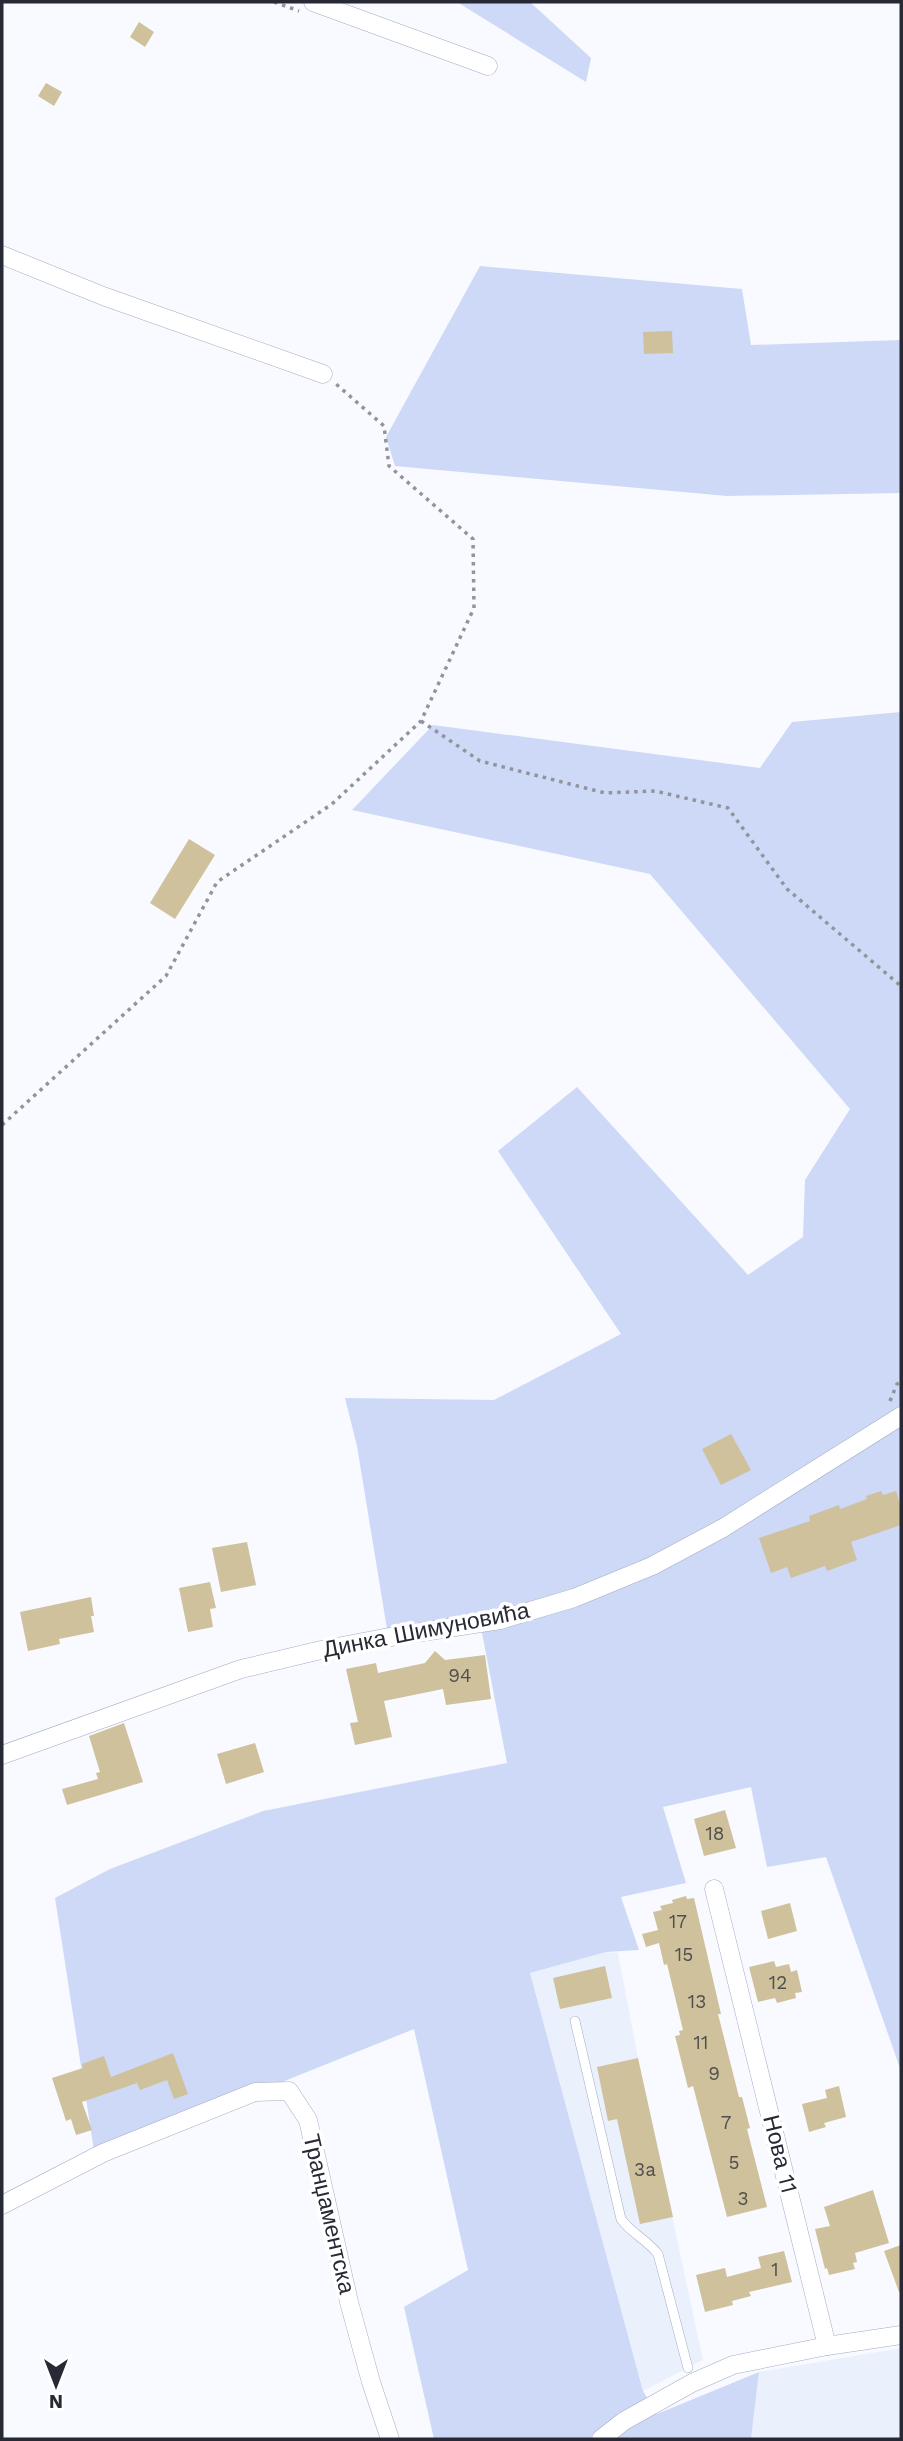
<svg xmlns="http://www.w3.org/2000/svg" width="903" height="2441" font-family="'Work Sans',sans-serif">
<rect width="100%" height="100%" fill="#f8faff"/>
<g fill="#ebf0fd">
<polygon points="606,1952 618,1953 638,2058 703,2360 643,2391 530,1973"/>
<polygon points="901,2348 901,2439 751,2439 759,2372"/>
</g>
<g fill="#cdd9f7">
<polygon points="457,2 530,2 591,58 586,82"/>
<polygon points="480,266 742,289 751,345 901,340 901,493 727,496 395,466 386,437"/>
<polygon points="901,712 901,2071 826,1857 767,1867 751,1787 663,1807 686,1883 621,1897 639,1950 606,1952 530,1973 643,2391 657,2414 759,2372 751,2439 434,2439 404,2307 468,2270 414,2029 95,2157 55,1898 110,1869 263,1811 507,1763 479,1617 387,1629 357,1446 345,1398 494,1400 621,1334 498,1151 577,1087 748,1275 803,1237 805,1180 850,1109 650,874 352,810 433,725 760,768 792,722"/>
</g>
<g fill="#cec19c">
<polygon points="139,22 154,32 145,47 130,37"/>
<polygon points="46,83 62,92 54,106 38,96"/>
<polygon points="672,331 673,353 644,354 643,332"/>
<polygon points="189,839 215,855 175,919 150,903"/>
<polygon points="731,1434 751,1470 721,1485 702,1449"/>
<polygon points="881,1491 883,1495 896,1491 901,1508 901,1525 851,1542 857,1560 827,1571 825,1566 791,1578 787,1567 771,1573 759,1538 810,1521 809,1516 839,1505 840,1509 867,1499 866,1496"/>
<polygon points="247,1542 256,1585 221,1592 212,1548"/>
<polygon points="210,1582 216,1608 210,1609 213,1627 188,1632 179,1588"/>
<polygon points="91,1597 94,1616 91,1616 94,1632 59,1639 60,1644 28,1651 20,1612"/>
<polygon points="435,1651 445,1660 485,1655 491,1699 446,1705 443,1689 384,1701 392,1737 355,1745 350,1723 358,1722 346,1669 376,1663 378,1673 425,1663"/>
<polygon points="124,1723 143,1782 67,1805 62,1789 98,1779 96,1773 100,1772 89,1736"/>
<polygon points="255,1743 264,1772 226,1784 217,1754"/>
<polygon points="725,1810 736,1848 704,1856 694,1819"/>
<polygon points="686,1896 687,1899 694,1898 721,2014 718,2014 739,2097 742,2097 750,2128 747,2129 767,2207 727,2217 693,2086 688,2088 675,2036 680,2035 679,2031 683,2030 667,1964 664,1965 659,1943 646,1947 642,1934 658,1930 653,1912 662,1910 660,1906 673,1903 672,1900"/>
<polygon points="790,1903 797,1931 768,1939 761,1911"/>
<polygon points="774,1961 776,1967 789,1964 791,1972 797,1970 802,1992 795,1993 796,1998 777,2003 775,1998 758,2002 749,1967"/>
<polygon points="605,1966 612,1998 560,2009 553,1978"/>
<polygon points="173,2053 188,2094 174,2099 167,2080 140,2090 137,2083 82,2102 92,2130 76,2135 71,2119 66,2121 52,2078 83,2068 82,2064 104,2056 111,2077"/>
<polygon points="638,2058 673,2217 640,2224 617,2119 608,2121 597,2067"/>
<polygon points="839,2086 846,2117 824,2123 826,2127 809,2132 802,2104 827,2098 825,2090"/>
<polygon points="873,2190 889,2243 855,2253 857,2262 853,2263 855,2269 829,2275 827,2268 825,2269 815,2229 830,2226 824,2207"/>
<polygon points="901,2245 901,2292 899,2292 884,2251"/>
<polygon points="784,2251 792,2282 749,2292 751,2296 732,2301 733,2305 705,2312 696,2275 725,2268 727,2277 761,2268 758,2257"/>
</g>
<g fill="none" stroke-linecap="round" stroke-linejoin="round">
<g stroke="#a3acc4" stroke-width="10">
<path id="service" d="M575,2021l46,198c11,15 26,21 37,35l30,114"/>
</g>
<g stroke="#a3acc4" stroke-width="19">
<g id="minor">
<polyline points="313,2 488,66"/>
<polyline points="2,255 103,296 323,374"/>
<polyline points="2,1755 241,1669 321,1650 384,1638 500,1620 574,1598 652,1566 723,1528 901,1416"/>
<polyline points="714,1889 827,2346"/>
<polyline points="2,2205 103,2153 255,2092 289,2091 308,2120 349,2302 371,2382 390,2439"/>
<polyline points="601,2439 624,2421 692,2383 733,2365 827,2346 901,2335"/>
</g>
</g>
<g stroke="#92949c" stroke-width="3.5" stroke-dasharray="3.5 5" stroke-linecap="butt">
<polyline points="274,2 299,11"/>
<polyline points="421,721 480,761 605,793 655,791 728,808 787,889 901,986"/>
<polyline points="2,1125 166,976 217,882 332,804 421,721 474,608 473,539 389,466 384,426 336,384"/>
<polyline points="890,1401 897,1384 901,1382"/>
</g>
<use href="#service" stroke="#fff" stroke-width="9"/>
<use href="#minor" stroke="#fff" stroke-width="18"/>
</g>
<g text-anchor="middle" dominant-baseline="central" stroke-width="7" stroke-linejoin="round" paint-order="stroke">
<g font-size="19" fill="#51504e">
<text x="460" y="1675">94</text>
<text x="715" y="1833">18</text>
<text x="678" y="1921">17</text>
<text x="684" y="1954">15</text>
<text x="778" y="1982">12</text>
<text x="697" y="2001">13</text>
<text x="701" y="2042">11</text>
<text x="714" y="2073">9</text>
<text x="726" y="2122">7</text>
<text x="734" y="2162">5</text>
<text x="645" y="2169">3a</text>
<text x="743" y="2198">3</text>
<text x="775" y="2269">1</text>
</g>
<g font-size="23" fill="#272a34" stroke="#fff">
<text transform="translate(426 1630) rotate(-11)">Динка Шимуновића</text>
<text transform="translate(780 2154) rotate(76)">Нова 11</text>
<text transform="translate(329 2214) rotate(77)">Транџаментска</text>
</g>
</g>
<rect width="903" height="2441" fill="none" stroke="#272a34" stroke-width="7"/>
<g transform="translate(56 2385) rotate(180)" stroke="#ffffff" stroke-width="5" paint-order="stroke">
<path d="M0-5L12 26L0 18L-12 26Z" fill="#272a34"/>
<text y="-10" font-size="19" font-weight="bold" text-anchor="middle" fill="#272a34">N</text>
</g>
</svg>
